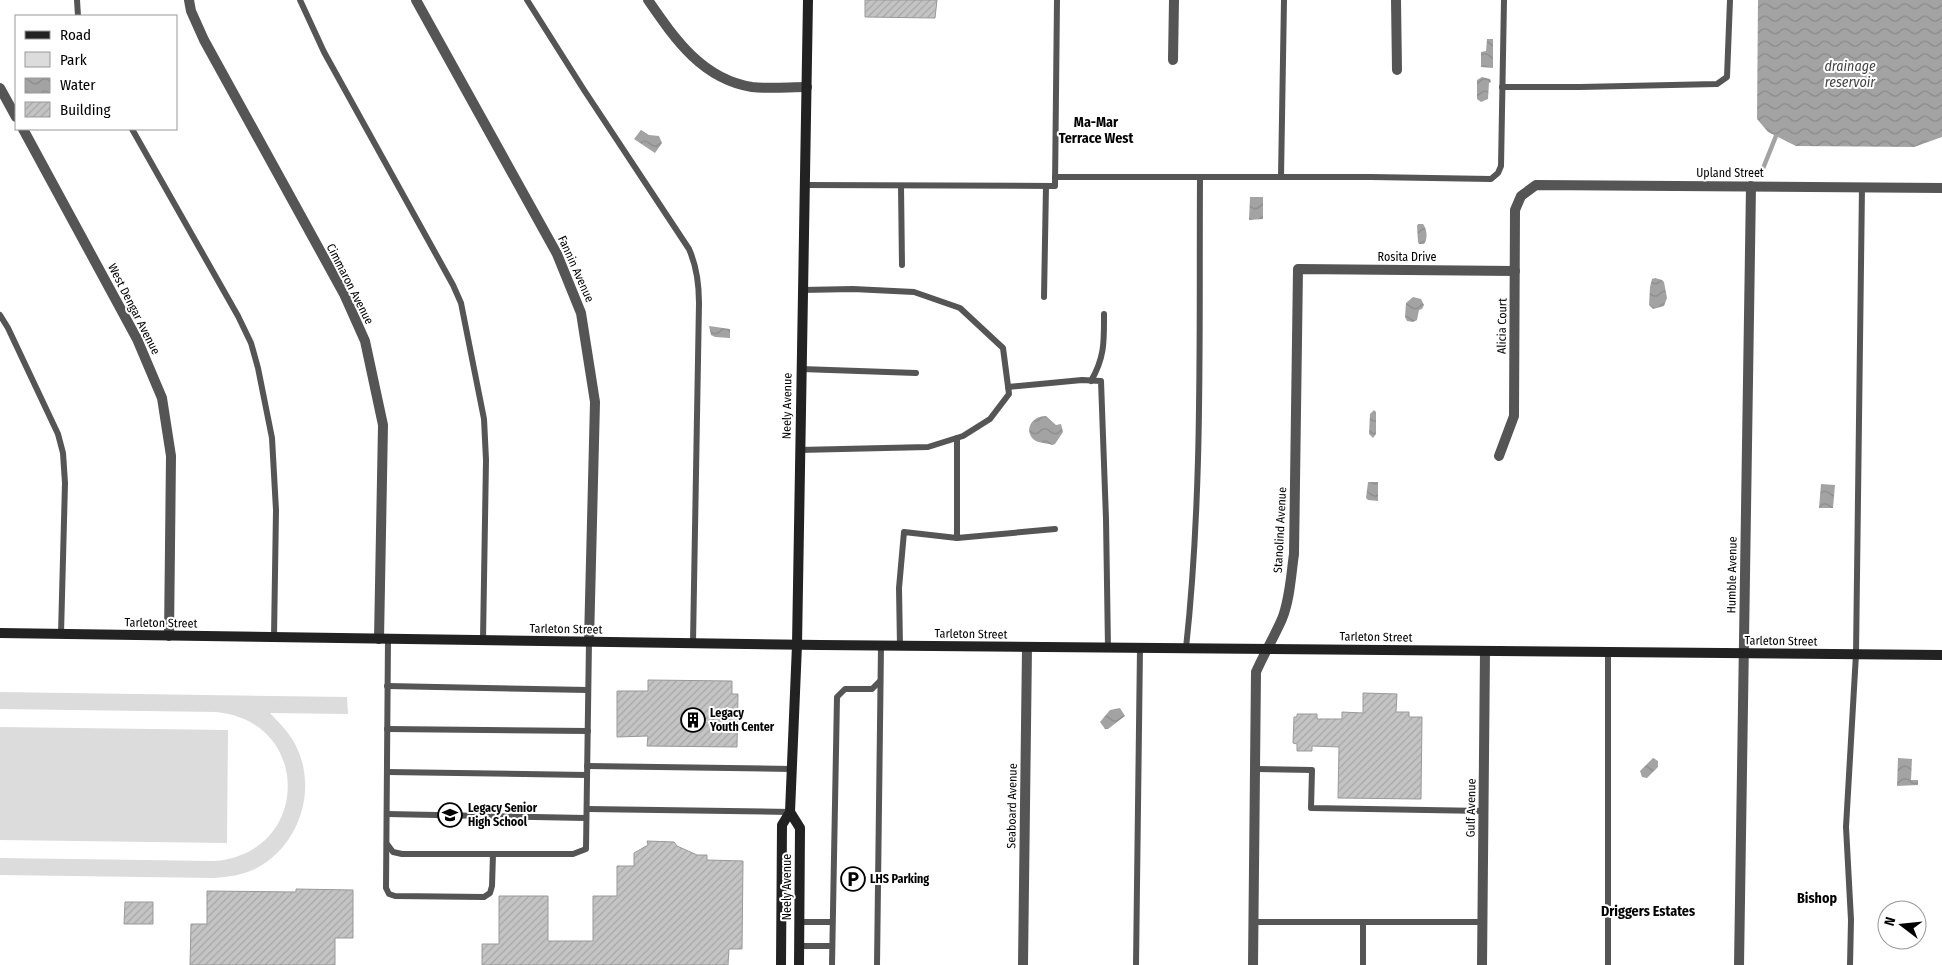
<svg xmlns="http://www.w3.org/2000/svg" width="1942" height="965" font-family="'Fira Sans Condensed',sans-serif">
<defs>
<pattern id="water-waves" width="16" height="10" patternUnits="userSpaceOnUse" patternTransform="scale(1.25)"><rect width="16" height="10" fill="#a3a3a3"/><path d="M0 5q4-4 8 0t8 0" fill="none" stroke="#8b8b8b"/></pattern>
<pattern id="building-hatch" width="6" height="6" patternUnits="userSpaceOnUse" patternTransform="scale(1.25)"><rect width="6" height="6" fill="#c4c4c4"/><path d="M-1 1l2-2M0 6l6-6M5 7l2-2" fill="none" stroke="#a7a7a7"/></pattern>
</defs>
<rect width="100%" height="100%" fill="#fff"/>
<g fill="#dcdcdc">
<path d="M0,692l347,5 1,17 -78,-1c10,11 20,20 26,33 22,44 3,101 -41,123 -13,6 -27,8 -41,9l-214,-3v-17l214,3c97,-7 99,-140 2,-149l-216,-3z"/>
<polygon points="0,727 228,730 227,843 0,840"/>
</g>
<g fill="url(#water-waves)">
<polygon points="1758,0 1942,0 1942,137 1914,147 1796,146 1768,132 1757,119"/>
<polygon points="1487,39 1493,39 1493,68 1481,67 1481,52 1486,51"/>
<polygon points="1482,77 1490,79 1491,82 1489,83 1488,99 1481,102 1477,99 1477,80"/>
<polygon points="641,130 649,135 659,136 662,143 655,153 634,139"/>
<polygon points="1250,197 1263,197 1263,219 1249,220"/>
<path d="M1418,224h5c4,5 5,15 1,20h-5l-1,-2 -1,-16z"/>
<polygon points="1655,278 1662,280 1664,282 1667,298 1664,306 1653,309 1649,305 1650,287 1652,279"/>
<polygon points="1413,297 1421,299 1424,305 1422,309 1419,310 1417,320 1413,322 1407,321 1405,317 1406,303"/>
<polygon points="709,326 730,329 730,338 715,337 711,335"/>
<polygon points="1374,410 1376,412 1376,434 1373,438 1369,434 1370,414"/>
<path d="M1046,416l10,9 5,-1 2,8 -8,12 -3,1c-5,-2 -12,-2 -16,-4 -13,-8 -6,-25 10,-25z"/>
<polygon points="1368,482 1378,482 1378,501 1368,500 1366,498"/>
<polygon points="1821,484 1835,485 1833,508 1819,508"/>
<polygon points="1120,708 1125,716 1108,729 1105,729 1100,722 1110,710"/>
<polygon points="1653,758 1658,761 1658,767 1647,778 1642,777 1640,771"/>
<polygon points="1898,758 1912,759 1911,780 1918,780 1918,785 1897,786"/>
</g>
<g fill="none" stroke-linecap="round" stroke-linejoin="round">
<polyline stroke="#a3a3a3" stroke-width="4.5" points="1760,176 1776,136"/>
</g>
<g fill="url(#building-hatch)" stroke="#999">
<polygon points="865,0 937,0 935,18 865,17"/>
<polygon points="648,680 732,681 732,694 738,694 737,747 647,746 648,736 617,737 617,691 648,691"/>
<polygon points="1363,693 1397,694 1396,712 1409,712 1409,717 1422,717 1421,799 1338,798 1339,747 1312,746 1312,751 1297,751 1297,744 1293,743 1294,717 1297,717 1297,714 1317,714 1317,719 1342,719 1342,712 1363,713"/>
<polygon points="647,841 674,842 677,846 697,855 707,855 707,860 743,861 742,949 729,949 728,965 482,965 482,944 499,944 499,896 548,896 548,941 593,941 593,896 617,896 617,866 634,866 634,853 648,845"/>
<polygon points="296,889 353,890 353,938 335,938 335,965 190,965 191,924 207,924 207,891 296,892"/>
<polygon points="125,902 153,902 153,924 124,924"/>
</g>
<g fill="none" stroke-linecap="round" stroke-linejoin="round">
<g stroke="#555" stroke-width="6">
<polyline points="77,0 78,16"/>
<polyline points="300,0 324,52 453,285 461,303 484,419 486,460 483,640"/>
<path d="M527,0l57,90 105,159c8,18 10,34 10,54l-6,340"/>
<polyline points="1502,87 1580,87 1717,84 1727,77 1730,0"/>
<polyline points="132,129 238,316 251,343 258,368 272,438 276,510 274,637"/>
<polyline points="1055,177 1371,177 1491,179 1498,173 1501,166 1504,0"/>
<polyline points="1281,177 1284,0"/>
<polyline points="805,185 1055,186 1057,0"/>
<polyline points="901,186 902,265"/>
<polyline points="1044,297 1046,186"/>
<polyline points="0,315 8,328 58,434 63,453 65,483 61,634"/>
<polyline points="801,369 916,373"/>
<path d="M1091,381c14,-24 13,-40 13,-67"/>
<polyline points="1008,387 1082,380 1101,381 1106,519 1108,648"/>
<polyline points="799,450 928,447 963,436 990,419 1009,394 1003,348 960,308 914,292 853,289 802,290"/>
<polyline points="957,538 1055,529"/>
<polyline points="388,639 386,888 389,894 395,896 484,897 490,893 492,886 493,854"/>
<polyline points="900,646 899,588 904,532 957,538 957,438"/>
<path d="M1186,648c17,-156 13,-314 14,-471"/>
<polyline points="1608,652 1608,965"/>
<polyline points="387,686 588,690"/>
<polyline points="387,729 588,731"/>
<polyline points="587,766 791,769"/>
<polyline points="1255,769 1312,770 1311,808 1484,811"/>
<polyline points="387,772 587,775"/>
<polyline points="587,809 790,812"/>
<polyline points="387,814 586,818"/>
<polyline points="387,844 393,852 402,854 573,854 586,849 589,641"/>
<polyline points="800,922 832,922"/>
<polyline points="1253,922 1482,922"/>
<polyline points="800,946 832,946"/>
<polyline points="832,965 837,697 845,689 872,689 880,681"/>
<polyline points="877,965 881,646"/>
<polyline points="1136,965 1140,648"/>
<polyline points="1363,965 1363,922"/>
<polyline points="1850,965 1851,920 1846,827 1856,654 1862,187"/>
</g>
<g stroke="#555" stroke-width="10">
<polyline points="189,0 191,11 204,40 344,294 365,341 383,425 379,639"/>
<polyline points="416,0 557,254 581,313 595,402 589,641"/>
<path d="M648,0c27,39 54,79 104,87 18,2 37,0 55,0"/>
<polyline points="1396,0 1397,70"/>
<polyline points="1173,60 1174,0"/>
<polyline points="0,88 16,117"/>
<polyline points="23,129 137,339 162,398 171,456 169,636"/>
<polyline points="1499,456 1514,416 1515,210 1521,196 1536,185 1942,188"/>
<polyline points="1023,965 1027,647"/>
<path d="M1253,965l3,-293c8,-18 18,-35 26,-53 8,-20 9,-44 12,-65l4,-285 217,2"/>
<polyline points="1482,965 1485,651"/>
<polyline points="1739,965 1751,186"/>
</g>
<g stroke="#222" stroke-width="10">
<polyline points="0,633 820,645 1942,655"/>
<polyline points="790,812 800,828 799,965"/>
<polyline points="781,965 782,825 790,812 797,645 808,0"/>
</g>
</g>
<defs>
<g id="building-ring" transform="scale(1.25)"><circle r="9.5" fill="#fff" stroke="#000" stroke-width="1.5"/><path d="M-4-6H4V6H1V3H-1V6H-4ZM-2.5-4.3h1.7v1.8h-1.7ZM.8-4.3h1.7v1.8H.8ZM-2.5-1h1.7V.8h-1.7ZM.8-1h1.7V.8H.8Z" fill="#000"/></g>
<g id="school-ring" transform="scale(1.25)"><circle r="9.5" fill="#fff" stroke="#000" stroke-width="1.5"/><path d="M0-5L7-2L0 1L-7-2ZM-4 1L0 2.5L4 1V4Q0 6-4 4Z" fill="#000"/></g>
<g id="parking-ring" transform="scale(1.25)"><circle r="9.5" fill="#fff" stroke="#000" stroke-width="1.5"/><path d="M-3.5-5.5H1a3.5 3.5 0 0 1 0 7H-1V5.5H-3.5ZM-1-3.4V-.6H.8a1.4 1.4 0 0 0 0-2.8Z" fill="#000"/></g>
</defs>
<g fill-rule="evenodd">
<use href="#building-ring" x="693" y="720"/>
<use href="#school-ring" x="450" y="815"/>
<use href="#parking-ring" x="853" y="879"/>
</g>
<g text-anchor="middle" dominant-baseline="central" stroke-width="4" stroke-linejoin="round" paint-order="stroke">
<g font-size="12" fill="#000" stroke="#fff">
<text x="1730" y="173">Upland Street</text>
<text x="1407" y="257">Rosita Drive</text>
<text transform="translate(576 269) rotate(66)">Fannin Avenue</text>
<text transform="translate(350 284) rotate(63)">Cimmaron Avenue</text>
<text transform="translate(134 309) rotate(63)">West Dengar Avenue</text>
<text transform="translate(1502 326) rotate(-89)">Alicia Court</text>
<text transform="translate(787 406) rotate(-89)">Neely Avenue</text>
<text transform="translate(1280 530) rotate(-87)">Stanolind Avenue</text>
<text transform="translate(1732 575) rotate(-89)">Humble Avenue</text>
<text transform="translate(161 623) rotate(1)">Tarleton Street</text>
<text transform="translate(566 629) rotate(1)">Tarleton Street</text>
<text transform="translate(971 634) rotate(1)">Tarleton Street</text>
<text transform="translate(1376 637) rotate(1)">Tarleton Street</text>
<text transform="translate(1781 641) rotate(1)">Tarleton Street</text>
<text transform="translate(1012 806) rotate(-89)">Seaboard Avenue</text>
<text transform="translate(1471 808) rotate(-89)">Gulf Avenue</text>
<text transform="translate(787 887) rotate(-90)">Neely Avenue</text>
</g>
<g font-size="12" font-weight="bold" fill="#000" stroke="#fff" text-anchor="start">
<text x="710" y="713">Legacy<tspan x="710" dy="14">Youth Center</tspan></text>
<text x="468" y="808">Legacy Senior<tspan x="468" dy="14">High School</tspan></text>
<text x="870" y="879">LHS Parking</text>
</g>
<g font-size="14" font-style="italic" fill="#444" stroke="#fff">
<text x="1850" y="66">drainage<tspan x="1850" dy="16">reservoir</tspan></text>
</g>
<g font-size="14" font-weight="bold" fill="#000" stroke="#fff">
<text x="1096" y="122">Ma-Mar<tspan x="1096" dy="16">Terrace West</tspan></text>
<text x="1817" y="898">Bishop</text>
<text x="1648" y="911">Driggers Estates</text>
</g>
</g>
<rect x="15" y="15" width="162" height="115" fill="#ffffff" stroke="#999999"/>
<rect x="25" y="31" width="25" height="8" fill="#222222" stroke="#999999"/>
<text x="60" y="40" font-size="15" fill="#000000">Road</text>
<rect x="25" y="52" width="25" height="15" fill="#dcdcdc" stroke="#999999"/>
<text x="60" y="65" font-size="15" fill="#000000">Park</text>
<rect x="25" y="78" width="25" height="15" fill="url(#water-waves)" stroke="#999999"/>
<text x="60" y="90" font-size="15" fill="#000000">Water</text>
<rect x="25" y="102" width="25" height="15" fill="url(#building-hatch)" stroke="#999999"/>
<text x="60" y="115" font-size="15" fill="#000000">Building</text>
<g transform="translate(1902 925) rotate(286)"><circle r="24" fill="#ffffff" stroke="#999999"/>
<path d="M0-4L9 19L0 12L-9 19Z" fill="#000000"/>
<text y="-8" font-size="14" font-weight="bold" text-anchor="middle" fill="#000000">N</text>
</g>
</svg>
